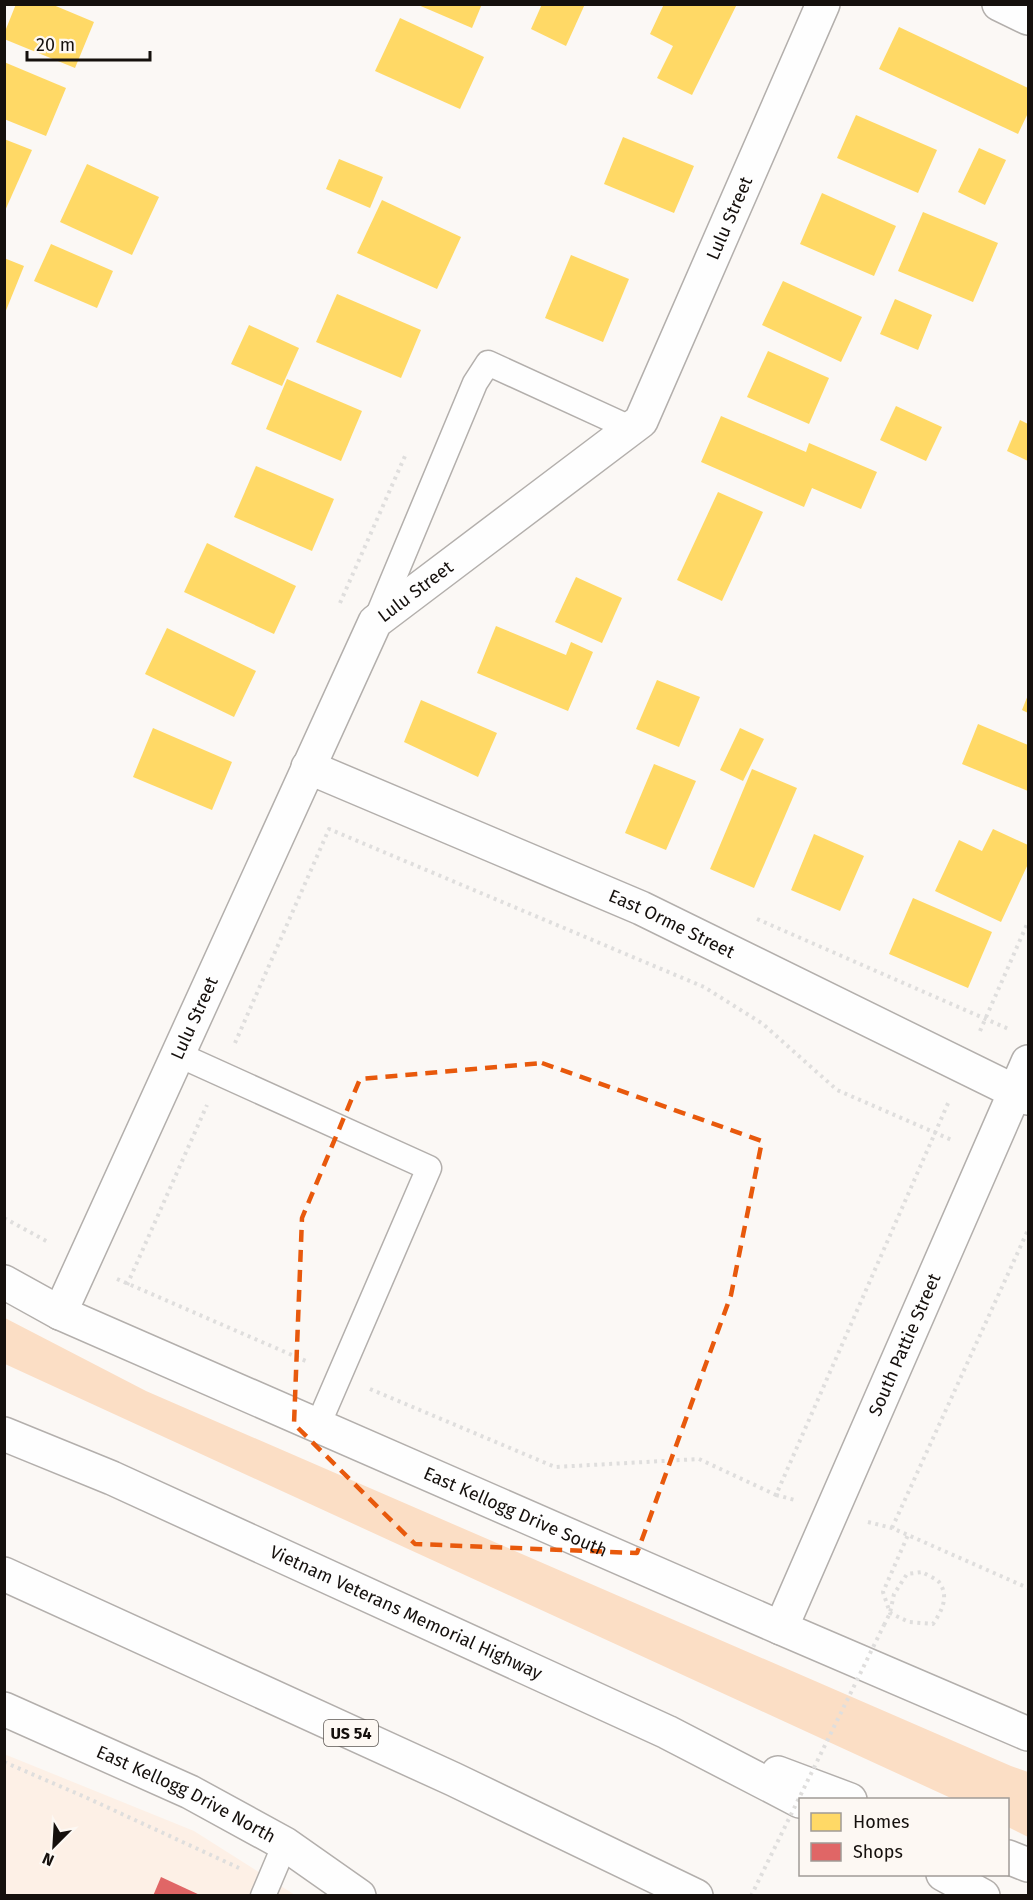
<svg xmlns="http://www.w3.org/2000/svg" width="1033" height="1900" font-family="'Fira Sans',sans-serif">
<rect width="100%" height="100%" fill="#fbf8f5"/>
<polygon fill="#fdf0e6" points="4,1754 194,1831 295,1895 5,1895"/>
<polygon fill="#fbdec5" points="5,1318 146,1391 1011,1766 1028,1772 1028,1837 1008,1827 1008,1800 953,1799 5,1364"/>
<g fill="#ffd966">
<polygon points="16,4 51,4 94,22 75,68 4,39 4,34"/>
<polygon points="416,4 482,4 472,28"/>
<polygon points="542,4 585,4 566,46 531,29"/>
<polygon points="664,4 737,4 692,95 657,78 673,46 650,34"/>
<polygon points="400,18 484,57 460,109 375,71"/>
<polygon points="899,27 1028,88 1028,113 1018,134 879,69"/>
<polygon points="4,62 66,88 46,136 4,119"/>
<polygon points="856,115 937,150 918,193 837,158"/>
<polygon points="623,137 694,166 674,213 604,184"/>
<polygon points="4,139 32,150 4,213"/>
<polygon points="979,148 1006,160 985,205 958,192"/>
<polygon points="339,159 383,177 370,208 326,189"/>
<polygon points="87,164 159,197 132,255 60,222"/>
<polygon points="822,193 896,226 874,276 800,244"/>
<polygon points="382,200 461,237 437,289 357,253"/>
<polygon points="923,212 998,243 973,302 898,271"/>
<polygon points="51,244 113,271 97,308 34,281"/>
<polygon points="571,255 629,279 603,342 545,318"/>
<polygon points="4,258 24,266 5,313 4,313"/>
<polygon points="783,281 862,317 841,362 762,325"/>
<polygon points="337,294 421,330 401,378 316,342"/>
<polygon points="895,299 932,315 918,350 880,334"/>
<polygon points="249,325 299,348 282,386 231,364"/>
<polygon points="768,351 829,378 809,424 747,397"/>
<polygon points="287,379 362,411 341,461 266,429"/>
<polygon points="896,406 942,427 926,461 880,440"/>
<polygon points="721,416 806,452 809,443 877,472 861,509 812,488 804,507 701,462"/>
<polygon points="1020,420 1028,424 1028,461 1007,451"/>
<polygon points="256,466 334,499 312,551 234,517"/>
<polygon points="718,492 763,512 722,601 677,580"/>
<polygon points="207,543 296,586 274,634 184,592"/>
<polygon points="576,577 622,598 602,643 555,622"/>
<polygon points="496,626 566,655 571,642 593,652 568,711 477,673"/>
<polygon points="167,628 256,671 234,717 145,674"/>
<polygon points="657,680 700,697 679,747 636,729"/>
<polygon points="1028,695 1028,713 1022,710"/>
<polygon points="421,700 497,733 478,777 404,742"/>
<polygon points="978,724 1028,745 1028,791 962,764"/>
<polygon points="153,728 232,762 212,810 133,777"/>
<polygon points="740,728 764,739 743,781 720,770"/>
<polygon points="654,764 696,781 666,850 625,833"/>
<polygon points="752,769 797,788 754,888 710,869"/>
<polygon points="993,829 1028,845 1028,864 1001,922 935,891 959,840 982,851"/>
<polygon points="814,834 864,856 840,911 791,890"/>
<polygon points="913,898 992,932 968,988 889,954"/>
</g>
<polygon fill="#e06666" points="161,1877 202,1896 153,1896"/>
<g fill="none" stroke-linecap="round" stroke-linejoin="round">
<g stroke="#b3afac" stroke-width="27">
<g id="lane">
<polyline points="376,620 475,383 488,363 630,428"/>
<polyline points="177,1054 429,1168 318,1425"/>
<polyline points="263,1896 285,1844"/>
</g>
</g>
<g stroke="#b3afac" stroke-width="36">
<g id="street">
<polyline points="999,4 1028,18"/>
<path id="s1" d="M308,767l333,141 387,190"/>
<path id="s2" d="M4,1282l56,31 721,315 247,106"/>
<path id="s3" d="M60,1313l315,-691 266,-201 182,-417"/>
<path id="s4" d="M781,1628l247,-566"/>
<path id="s5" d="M4,1709l186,83 95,52 74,52"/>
</g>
</g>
<g stroke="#b3afac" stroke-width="36">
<g id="highway">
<path id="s6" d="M4,1434l108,44 555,254 133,69"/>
<polyline points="4,1574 453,1779 696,1896"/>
<polyline points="778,1773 850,1800"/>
<polyline points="1008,1857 1028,1865"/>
<polyline points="943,1874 983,1896"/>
</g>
</g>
<g stroke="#dfdedd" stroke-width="4" stroke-dasharray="3 4.5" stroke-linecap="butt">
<polyline points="340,603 405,456"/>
<polyline points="757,919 1011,1030"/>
<polyline points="980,1031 1028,922"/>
<polyline points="235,1043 329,829 704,987 763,1024 837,1090 954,1141"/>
<polyline points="4,1218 50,1243"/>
<polyline points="117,1279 308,1362"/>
<polyline points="127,1285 207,1105"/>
<polyline points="370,1389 555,1467 699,1459 776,1495 949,1101"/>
<polyline points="776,1495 795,1500"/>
<polyline points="868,1522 892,1528 1028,1588"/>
<polyline points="892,1528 1028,1230"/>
<path d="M884,1625l6,-12 4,-19 13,-20 15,-2c5,3 13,6 17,10 11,15 2,30 -6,42l-24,-2 -19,-9 -7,-21 25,-57"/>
<polyline points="4,1762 85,1797 239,1868"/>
</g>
<use href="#lane" stroke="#fefefe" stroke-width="24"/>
<use href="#street" stroke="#fefefe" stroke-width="33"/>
<use href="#highway" stroke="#fefefe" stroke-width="33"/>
<polyline stroke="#dfdedd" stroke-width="4" stroke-dasharray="3 4.5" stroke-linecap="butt" points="751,1896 884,1625"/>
</g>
<path fill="none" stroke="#e8590c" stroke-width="4.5" stroke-dasharray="12 8" stroke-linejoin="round" d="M542,1063l220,78 -31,154 -94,258 -222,-9 -121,-120 8,-206 58,-139z"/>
<g text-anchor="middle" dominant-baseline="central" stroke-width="6" stroke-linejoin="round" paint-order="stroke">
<rect fill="#fdf8f3" stroke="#5b5652" stroke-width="1.5" x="324" y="1720" width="54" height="26" rx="4.5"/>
<g font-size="16" font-weight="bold" fill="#15100d">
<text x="351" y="1733">US 54</text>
</g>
<g font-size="18" fill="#15100d" stroke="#fdf8f3">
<text stroke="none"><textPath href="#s3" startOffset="1314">Lulu Street</textPath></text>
<text stroke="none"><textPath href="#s3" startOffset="810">Lulu Street</textPath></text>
<text stroke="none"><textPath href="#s1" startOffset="396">East Orme Street</textPath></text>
<text stroke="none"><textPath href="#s3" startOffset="324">Lulu Street</textPath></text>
<text stroke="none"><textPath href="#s4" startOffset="309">South Pattie Street</textPath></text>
<text stroke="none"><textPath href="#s2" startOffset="561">East Kellogg Drive South</textPath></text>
<text stroke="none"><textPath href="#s6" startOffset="440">Vietnam Veterans Memorial Highway</textPath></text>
<text stroke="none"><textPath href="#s5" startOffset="201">East Kellogg Drive North</textPath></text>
</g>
</g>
<rect width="1033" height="1900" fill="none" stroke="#15100d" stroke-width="12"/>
<rect x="799" y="1798" width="210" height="78" fill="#fdf8f3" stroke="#a09b97" stroke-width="1.5"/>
<rect x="811" y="1813" width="30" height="18" fill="#ffd966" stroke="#a09b97" stroke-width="1.5"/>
<text x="853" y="1828" font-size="18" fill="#15100d">Homes</text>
<rect x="811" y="1843" width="30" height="18" fill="#e06666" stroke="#a09b97" stroke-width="1.5"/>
<text x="853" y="1858" font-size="18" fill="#15100d">Shops</text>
<g transform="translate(54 1846) rotate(204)" stroke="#fdf8f3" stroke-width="4.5" paint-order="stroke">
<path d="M0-4.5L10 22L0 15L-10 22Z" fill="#15100d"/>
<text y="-9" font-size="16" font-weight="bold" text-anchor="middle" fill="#15100d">N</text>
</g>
<path d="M27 51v9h123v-9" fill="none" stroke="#15100d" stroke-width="3"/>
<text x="36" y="51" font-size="18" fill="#15100d" stroke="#fdf8f3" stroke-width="4.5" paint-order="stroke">20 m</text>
</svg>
